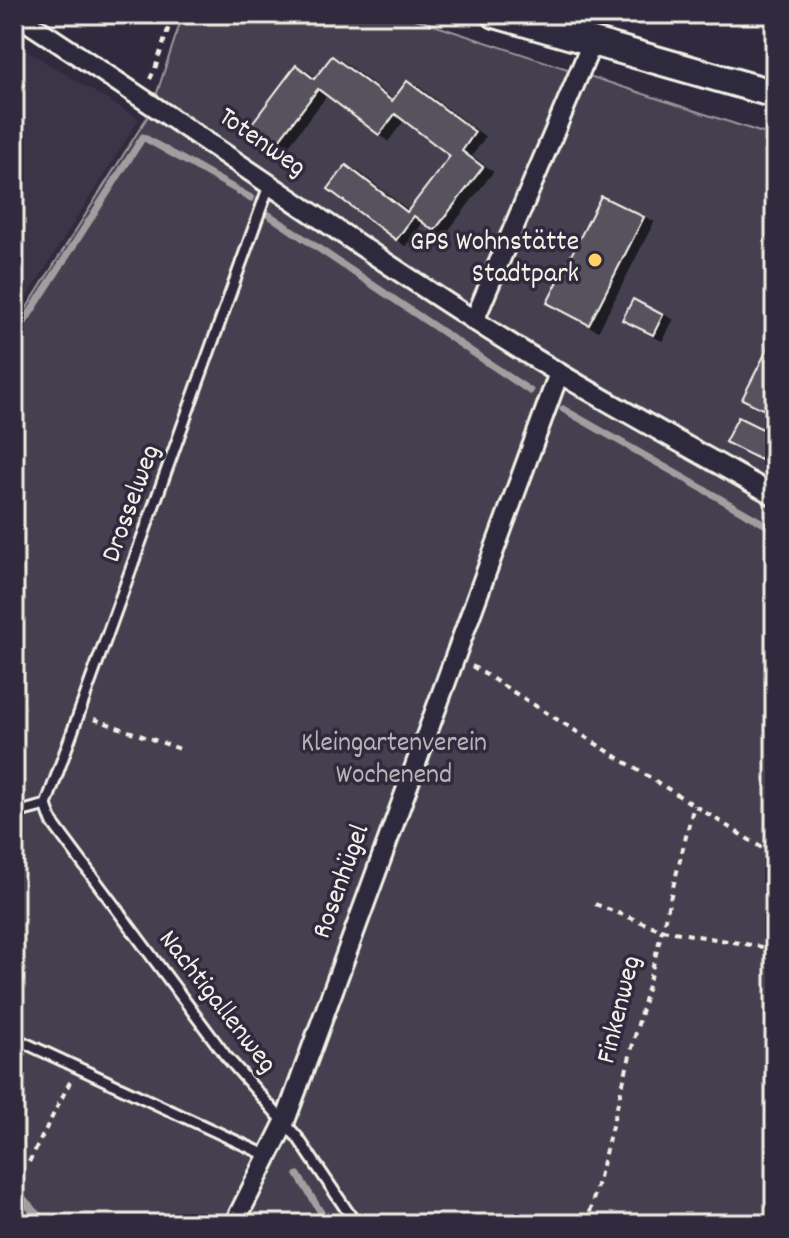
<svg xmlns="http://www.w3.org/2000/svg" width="789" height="1238" font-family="Dekko,sans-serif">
<defs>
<filter id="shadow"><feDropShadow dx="9" dy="5" stdDeviation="0" flood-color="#0009"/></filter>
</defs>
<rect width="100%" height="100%" fill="#2f2a3d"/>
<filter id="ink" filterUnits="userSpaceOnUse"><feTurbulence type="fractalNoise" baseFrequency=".0125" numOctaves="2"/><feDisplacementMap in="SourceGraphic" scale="16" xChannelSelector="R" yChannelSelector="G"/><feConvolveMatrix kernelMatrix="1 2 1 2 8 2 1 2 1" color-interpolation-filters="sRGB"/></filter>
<g filter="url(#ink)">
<polygon fill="#3b3647" points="14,43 139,119 14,318"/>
<polygon fill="#454050" stroke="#9c989c" stroke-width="2" points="183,14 400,14 775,137 775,1224 41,1224 14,1195 14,328 151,111"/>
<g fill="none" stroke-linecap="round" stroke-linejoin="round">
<g stroke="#a19ea0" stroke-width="7">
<polyline points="765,14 775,17"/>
<polyline points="266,213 530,391"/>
<polyline points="14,338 143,137 251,198"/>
<polyline points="563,409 775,530"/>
<polyline points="298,1175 328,1224"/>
<polyline points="14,1189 47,1224"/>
</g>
</g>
<g fill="#56525f" stroke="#f4f1e8" stroke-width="2" filter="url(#shadow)">
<polygon points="332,56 392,101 407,81 475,132 462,151 483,167 434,231 414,216 396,240 328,189 346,165 407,212 450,156 395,114 379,135 318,89 272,149 247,130 296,65 314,79"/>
<polygon points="601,196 644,217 589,325 547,303"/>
<polygon points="633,299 663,315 653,335 622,320"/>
<polygon points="775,334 775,415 742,399"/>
<polygon points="738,417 775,435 775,467 725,442"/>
</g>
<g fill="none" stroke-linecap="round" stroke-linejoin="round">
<g stroke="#f4f1e8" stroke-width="15">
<g id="lane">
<polyline points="46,805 52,822 225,1055 298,1138 356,1224"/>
<polyline points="14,818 20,812 46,805 270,183"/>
<polyline points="14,1038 268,1156"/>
</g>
</g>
<g stroke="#f4f1e8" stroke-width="24">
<g id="street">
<path d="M15,14c154,100 303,206 457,305 98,64 202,119 303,177"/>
<polyline points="474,321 592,43"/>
<polyline points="234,1224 284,1124 559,373"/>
</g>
</g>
<g stroke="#f4f1e8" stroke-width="32">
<polyline id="secondary" points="495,14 775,94"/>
</g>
<g stroke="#f4f1e8" stroke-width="4" stroke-dasharray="6 6" stroke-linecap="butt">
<polyline points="150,79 155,69 173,14"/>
<polyline points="472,666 775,856"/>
<polyline points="94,719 180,749"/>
<polyline points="595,904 662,930 768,948"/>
<polyline points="29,1162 71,1080"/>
<polyline points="587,1224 694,805"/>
</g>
<use href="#lane" stroke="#2f2a3d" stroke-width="9"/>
<use href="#street" stroke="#2f2a3d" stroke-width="18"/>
<use href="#secondary" stroke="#2f2a3d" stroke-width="26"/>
</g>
</g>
<circle fill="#ffd166" stroke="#2f2a3d" stroke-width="3" cx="595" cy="260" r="8"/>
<g text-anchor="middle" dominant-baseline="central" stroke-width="7" stroke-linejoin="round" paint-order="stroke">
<g font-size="28" fill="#f4f1e8" stroke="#2f2a3d">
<text transform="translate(261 144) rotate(35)">Totenweg</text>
<text transform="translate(133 504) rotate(-70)">Drosselweg</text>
<text transform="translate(343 882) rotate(-70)">Rosenhügel</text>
<text transform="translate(216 1003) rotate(52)">Nachtigallenweg</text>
<text transform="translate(621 1010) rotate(-76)">Finkenweg</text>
</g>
<g font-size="28" fill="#f4f1e8" stroke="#2f2a3d" text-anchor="end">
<text x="579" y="244">GPS Wohnstätte<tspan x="579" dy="32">Stadtpark</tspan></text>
</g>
<g font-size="28" fill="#b7b3b3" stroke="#2f2a3d">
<text x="394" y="745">Kleingartenverein<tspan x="394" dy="32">Wochenend</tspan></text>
</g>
</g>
<rect width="789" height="1238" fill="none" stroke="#2f2a3d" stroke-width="48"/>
<rect x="24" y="24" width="741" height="1190" fill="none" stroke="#f4f1e8" stroke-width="3" filter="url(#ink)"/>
</svg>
